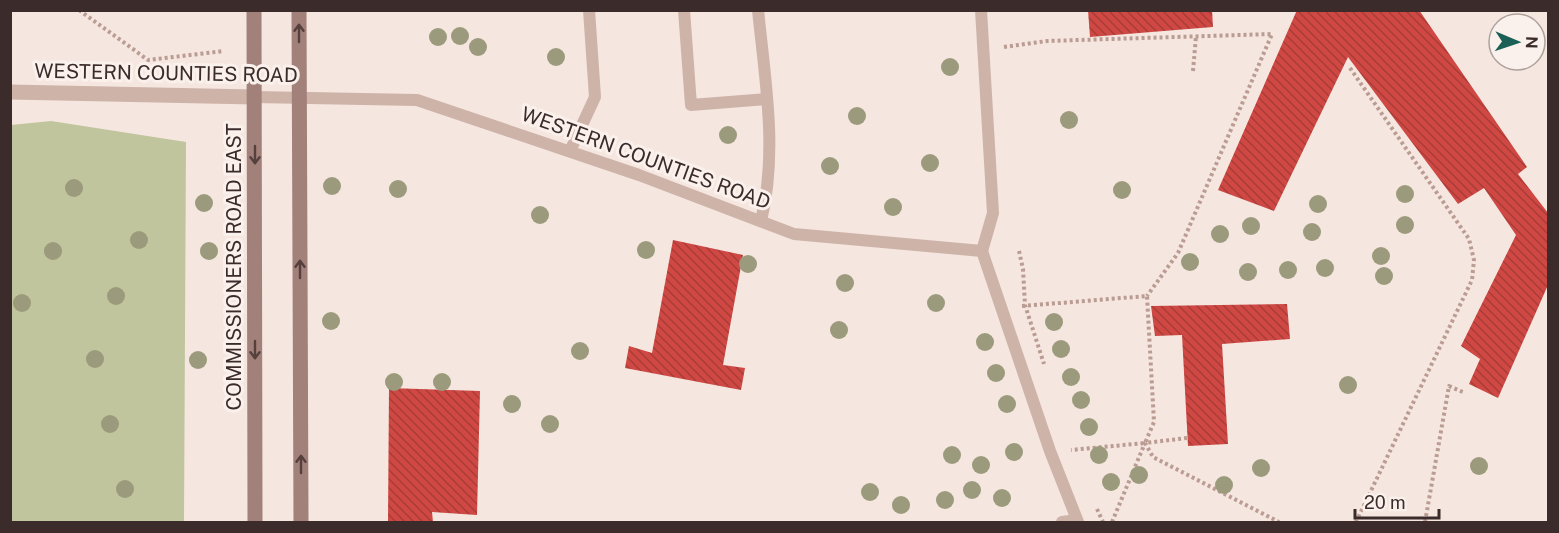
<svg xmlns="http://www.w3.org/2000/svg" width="1559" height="533" font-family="'Public Sans',sans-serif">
<defs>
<pattern id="building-back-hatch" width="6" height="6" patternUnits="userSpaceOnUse" patternTransform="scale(1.5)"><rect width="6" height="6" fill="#cf4843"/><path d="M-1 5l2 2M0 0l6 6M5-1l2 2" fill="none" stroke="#a93c38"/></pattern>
</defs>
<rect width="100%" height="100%" fill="#f5e6df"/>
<polygon fill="#c0c59d" points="51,121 186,142 184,522 11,522 11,125"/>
<g fill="url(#building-back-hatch)">
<polygon points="1088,10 1212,10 1213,27 1090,37"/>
<polygon points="1297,10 1419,10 1527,167 1518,174 1548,213 1548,285 1498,398 1469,384 1480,359 1461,346 1516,235 1484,188 1458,204 1348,57 1274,211 1218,190"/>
<polygon points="673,240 743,255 723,365 745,368 741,390 625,368 629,346 652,353"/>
<polygon points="1287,304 1290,339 1222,344 1228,444 1188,446 1182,335 1155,336 1151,306"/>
<polygon points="389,388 480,391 477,515 432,512 433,522 388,522"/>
</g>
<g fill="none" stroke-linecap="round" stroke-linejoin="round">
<g stroke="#ba9c93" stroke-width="4" stroke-dasharray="3 3" stroke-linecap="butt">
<polyline points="79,10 148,60 224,51"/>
<polyline points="1004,47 1047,41 1272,34 1178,253 1147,296"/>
<polyline points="1350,68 1469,239 1474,260 1472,280 1356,522"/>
<polyline points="1193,71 1196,36"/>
<polyline points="1019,251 1023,269 1025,305 1044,364"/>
<polyline points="1022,306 1147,296 1154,422 1145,443 1071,450"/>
<polyline points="1187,438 1145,443 1153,457 1279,522"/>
<polyline points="1097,509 1103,522"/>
<polyline points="1112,522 1145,443"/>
<polyline points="1425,522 1449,386 1465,393"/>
</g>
<g stroke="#ceb3a9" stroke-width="12">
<polyline points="684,10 691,105 766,99"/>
<path d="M758,10c7,70 20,142 3,211"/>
<polyline points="981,10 993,213 982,251"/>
<polyline points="254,97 417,100 639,175 794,234 982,251 1050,451 1078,522"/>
<polyline points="570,151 595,97 589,10"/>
<polyline points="1062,522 1077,520"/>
</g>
<polyline stroke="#ceb3a9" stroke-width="15" points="10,92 254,97"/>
<g stroke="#a2817a" stroke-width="15">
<polyline points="254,10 255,522"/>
<polyline points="299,10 301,522"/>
</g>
</g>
<g fill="#9c9a7c">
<circle cx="460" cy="36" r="9"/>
<circle cx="438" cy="37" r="9"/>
<circle cx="478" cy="47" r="9"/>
<circle cx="556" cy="57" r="9"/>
<circle cx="950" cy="67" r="9"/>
<circle cx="857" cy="116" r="9"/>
<circle cx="1069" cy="120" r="9"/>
<circle cx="728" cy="135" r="9"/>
<circle cx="930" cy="163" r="9"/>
<circle cx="830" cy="166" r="9"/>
<circle cx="332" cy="186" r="9"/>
<circle cx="74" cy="188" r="9"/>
<circle cx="398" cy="189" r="9"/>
<circle cx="1122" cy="190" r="9"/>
<circle cx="1405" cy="194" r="9"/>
<circle cx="204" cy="203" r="9"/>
<circle cx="1318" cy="204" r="9"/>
<circle cx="893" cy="207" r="9"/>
<circle cx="540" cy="215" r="9"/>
<circle cx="1405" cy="225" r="9"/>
<circle cx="1251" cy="226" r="9"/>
<circle cx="1312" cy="232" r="9"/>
<circle cx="1220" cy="234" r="9"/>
<circle cx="139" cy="240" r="9"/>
<circle cx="646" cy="250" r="9"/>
<circle cx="53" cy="251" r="9"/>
<circle cx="209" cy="251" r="9"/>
<circle cx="1381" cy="256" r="9"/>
<circle cx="1190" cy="262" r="9"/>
<circle cx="748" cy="264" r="9"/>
<circle cx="1325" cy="268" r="9"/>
<circle cx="1288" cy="270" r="9"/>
<circle cx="1248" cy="272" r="9"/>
<circle cx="1384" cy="276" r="9"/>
<circle cx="845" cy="283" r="9"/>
<circle cx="116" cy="296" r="9"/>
<circle cx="22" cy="303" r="9"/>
<circle cx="936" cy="303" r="9"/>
<circle cx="331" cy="321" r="9"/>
<circle cx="1054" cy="322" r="9"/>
<circle cx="839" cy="330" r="9"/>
<circle cx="985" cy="342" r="9"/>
<circle cx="1061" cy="349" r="9"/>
<circle cx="580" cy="351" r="9"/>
<circle cx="95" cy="359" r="9"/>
<circle cx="198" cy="360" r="9"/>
<circle cx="996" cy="373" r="9"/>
<circle cx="1071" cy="377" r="9"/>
<circle cx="394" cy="382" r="9"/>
<circle cx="442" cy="382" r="9"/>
<circle cx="1348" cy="385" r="9"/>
<circle cx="1081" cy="400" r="9"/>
<circle cx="512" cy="404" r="9"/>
<circle cx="1007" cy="404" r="9"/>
<circle cx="110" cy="424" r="9"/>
<circle cx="550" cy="424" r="9"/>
<circle cx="1089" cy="427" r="9"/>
<circle cx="1014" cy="452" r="9"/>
<circle cx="952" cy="455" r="9"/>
<circle cx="1099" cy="455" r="9"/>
<circle cx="981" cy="465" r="9"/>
<circle cx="1479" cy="466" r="9"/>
<circle cx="1261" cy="468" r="9"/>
<circle cx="1139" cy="475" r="9"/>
<circle cx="1111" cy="482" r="9"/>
<circle cx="1224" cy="485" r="9"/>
<circle cx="125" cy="489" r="9"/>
<circle cx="972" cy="490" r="9"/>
<circle cx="870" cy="492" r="9"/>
<circle cx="1002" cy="498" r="9"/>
<circle cx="945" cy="500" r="9"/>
<circle cx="901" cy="505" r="9"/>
</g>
<defs><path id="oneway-shaft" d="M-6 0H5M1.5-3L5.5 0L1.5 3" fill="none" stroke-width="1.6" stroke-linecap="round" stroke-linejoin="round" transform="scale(1.5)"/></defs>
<g stroke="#55403e">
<use href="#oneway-shaft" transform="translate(299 33) rotate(-90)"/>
<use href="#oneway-shaft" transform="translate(255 155) rotate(90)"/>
<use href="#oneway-shaft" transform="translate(300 269) rotate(-90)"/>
<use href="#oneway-shaft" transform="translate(255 350) rotate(90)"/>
<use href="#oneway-shaft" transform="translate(301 464) rotate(-90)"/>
</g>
<g text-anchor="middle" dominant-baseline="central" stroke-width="6" stroke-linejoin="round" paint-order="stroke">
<g font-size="20" fill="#3b2b2a" stroke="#fbf1ec">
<text transform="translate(166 73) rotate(1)">WESTERN COUNTIES ROAD</text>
<text transform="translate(646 158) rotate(20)">WESTERN COUNTIES ROAD</text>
<text transform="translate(234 267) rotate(-90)">COMMISSIONERS ROAD EAST</text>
</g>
</g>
<rect width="1559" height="533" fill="none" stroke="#3b2b2a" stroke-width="24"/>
<g transform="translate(1517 42) rotate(92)"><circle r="28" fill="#fbf1ec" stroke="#aea29e" stroke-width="1.5"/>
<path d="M0-4.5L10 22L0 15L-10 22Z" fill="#1b6057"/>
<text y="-9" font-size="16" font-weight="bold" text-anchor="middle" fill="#3b2b2a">N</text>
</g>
<path d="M1355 509v9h84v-9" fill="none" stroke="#3b2b2a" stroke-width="3"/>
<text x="1364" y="509" font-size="18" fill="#3b2b2a" stroke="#fbf1ec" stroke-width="4.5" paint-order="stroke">20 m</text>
</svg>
